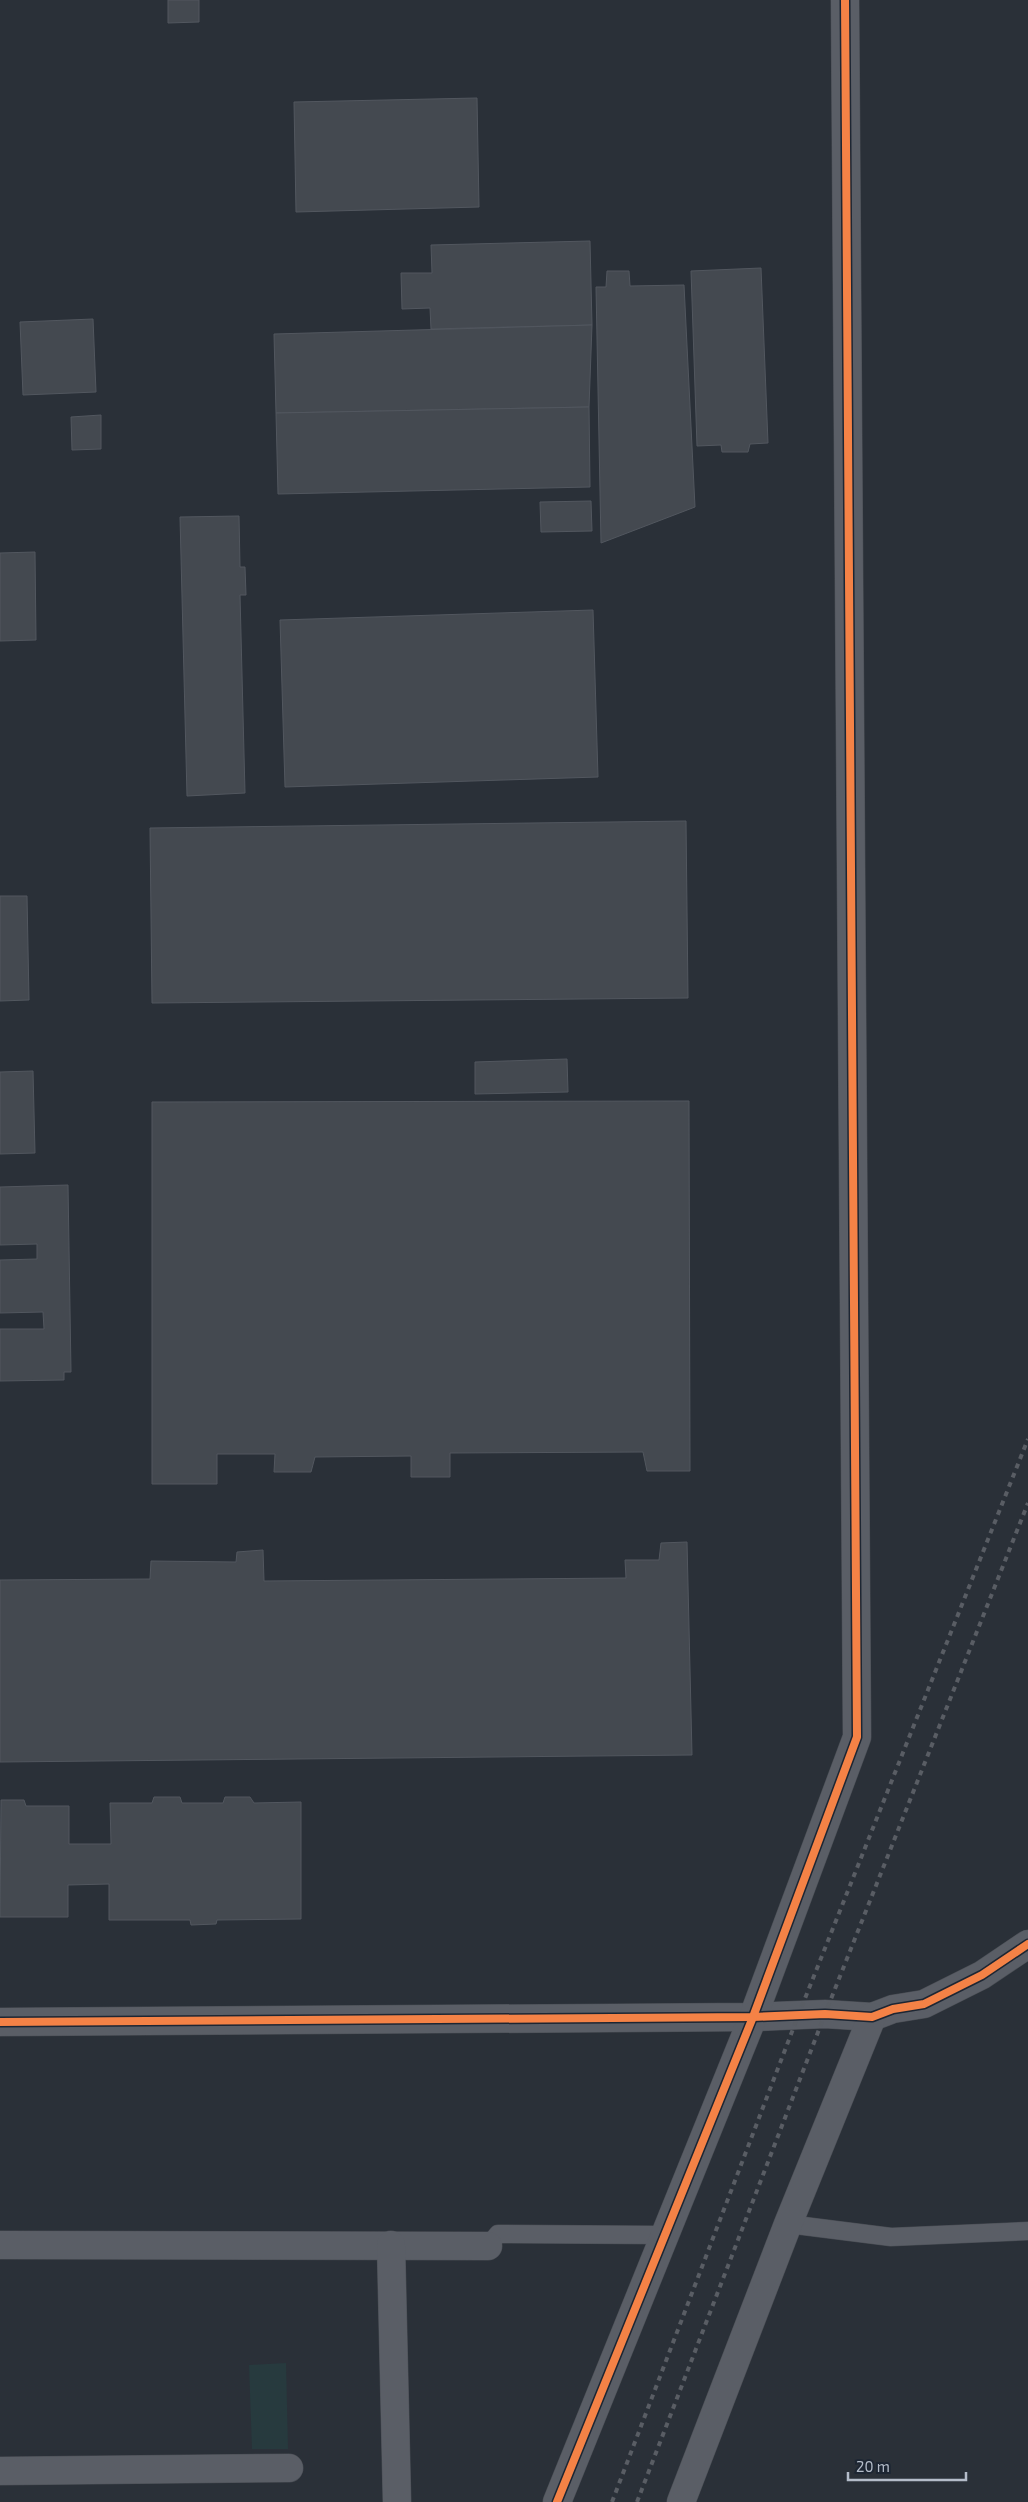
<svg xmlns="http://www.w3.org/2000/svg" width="1028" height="2502" font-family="'Exo 2',sans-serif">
<rect width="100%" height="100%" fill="#2a3038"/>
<polygon fill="#273a3e" points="286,2363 288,2449 252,2449 249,2365"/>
<g fill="#444950" stroke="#52575f">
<polygon points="168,0 199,0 199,22 168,23"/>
<polygon points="477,98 479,207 296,212 294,102"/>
<polygon points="590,241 592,325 431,329 430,308 402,309 401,273 432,273 431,245"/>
<polygon points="761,268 768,443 750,444 748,452 722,452 721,445 697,446 691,271"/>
<polygon points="607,271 629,271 630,286 684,285 695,507 601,543 596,287 606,287"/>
<polygon points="93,319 96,392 23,395 20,322"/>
<polygon points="592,325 589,407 276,413 274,334"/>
<polygon points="589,407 590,487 278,494 276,413"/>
<polygon points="101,415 101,449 72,450 71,417"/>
<polygon points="591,501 592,531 541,532 540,502"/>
<polygon points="239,516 240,567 245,567 246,595 240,595 245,793 187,796 180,517"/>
<polygon points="35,552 36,640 0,641 0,553"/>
<polygon points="593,610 598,777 285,787 280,620"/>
<polygon points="686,821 688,998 152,1003 150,828"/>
<polygon points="0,896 27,896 29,1000 0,1001"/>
<polygon points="567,1059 568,1092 475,1094 475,1062"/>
<polygon points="33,1071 35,1153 0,1154 0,1072"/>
<polygon points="689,1101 690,1471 647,1471 643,1452 450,1453 450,1477 411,1477 411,1456 315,1457 311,1472 274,1472 275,1454 217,1454 217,1484 152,1484 152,1102"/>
<polygon points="68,1185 71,1372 64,1372 64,1380 0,1381 0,1329 44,1329 43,1312 0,1313 0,1260 37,1259 37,1244 0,1245 0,1187"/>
<polygon points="687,1542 692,1755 0,1762 0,1580 150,1579 151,1561 236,1562 237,1552 263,1550 264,1581 626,1578 625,1560 659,1560 661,1543"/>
<polygon points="154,1797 180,1797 182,1803 223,1803 225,1797 250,1797 254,1803 301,1802 301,1919 217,1920 216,1924 191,1925 190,1920 109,1920 109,1884 68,1885 68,1917 0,1917 1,1800 24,1800 26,1806 69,1806 69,1844 111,1844 110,1803 152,1803"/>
</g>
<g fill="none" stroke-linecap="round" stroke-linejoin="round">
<g stroke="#484c53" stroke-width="19">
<g id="service">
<polyline points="788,2224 891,2237 1028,2231"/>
<polyline points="488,2246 498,2234 664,2235"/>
</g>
</g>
<g stroke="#484c53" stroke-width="29">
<g id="minor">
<polyline points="0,2022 753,2017 825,2014 872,2017 893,2009 924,2004 982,1975 1028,1944"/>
<polyline points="0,2245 488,2246"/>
<polyline points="391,2245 397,2502"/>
<polyline points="0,2471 289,2468"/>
<polyline points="557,2502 753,2017 857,1737 845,0"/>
<polyline points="681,2502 788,2224 872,2017"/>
</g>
</g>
<use href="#service" stroke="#5a5e66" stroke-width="18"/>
<use href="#minor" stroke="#5a5e66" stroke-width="28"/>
<g stroke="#595d64" stroke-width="4" stroke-dasharray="5 5" stroke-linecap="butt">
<polyline points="612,2502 798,2016 1028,1439"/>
<polyline points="637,2502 825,2014 1028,1503"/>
</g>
<g stroke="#1d2633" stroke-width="11">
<g id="cycleway">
<polyline points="0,2022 753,2017 825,2014 872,2017 893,2009 924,2004 982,1975 1028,1944"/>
<polyline points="557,2502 753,2017 857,1737 845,0"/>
</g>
</g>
<use href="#cycleway" stroke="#f48246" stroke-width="8"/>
</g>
<path d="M848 2472v8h118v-8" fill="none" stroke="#b4bcc9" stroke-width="2.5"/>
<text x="856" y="2472" font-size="15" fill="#b4bcc9" stroke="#1d2633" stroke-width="4" paint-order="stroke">20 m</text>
</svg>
